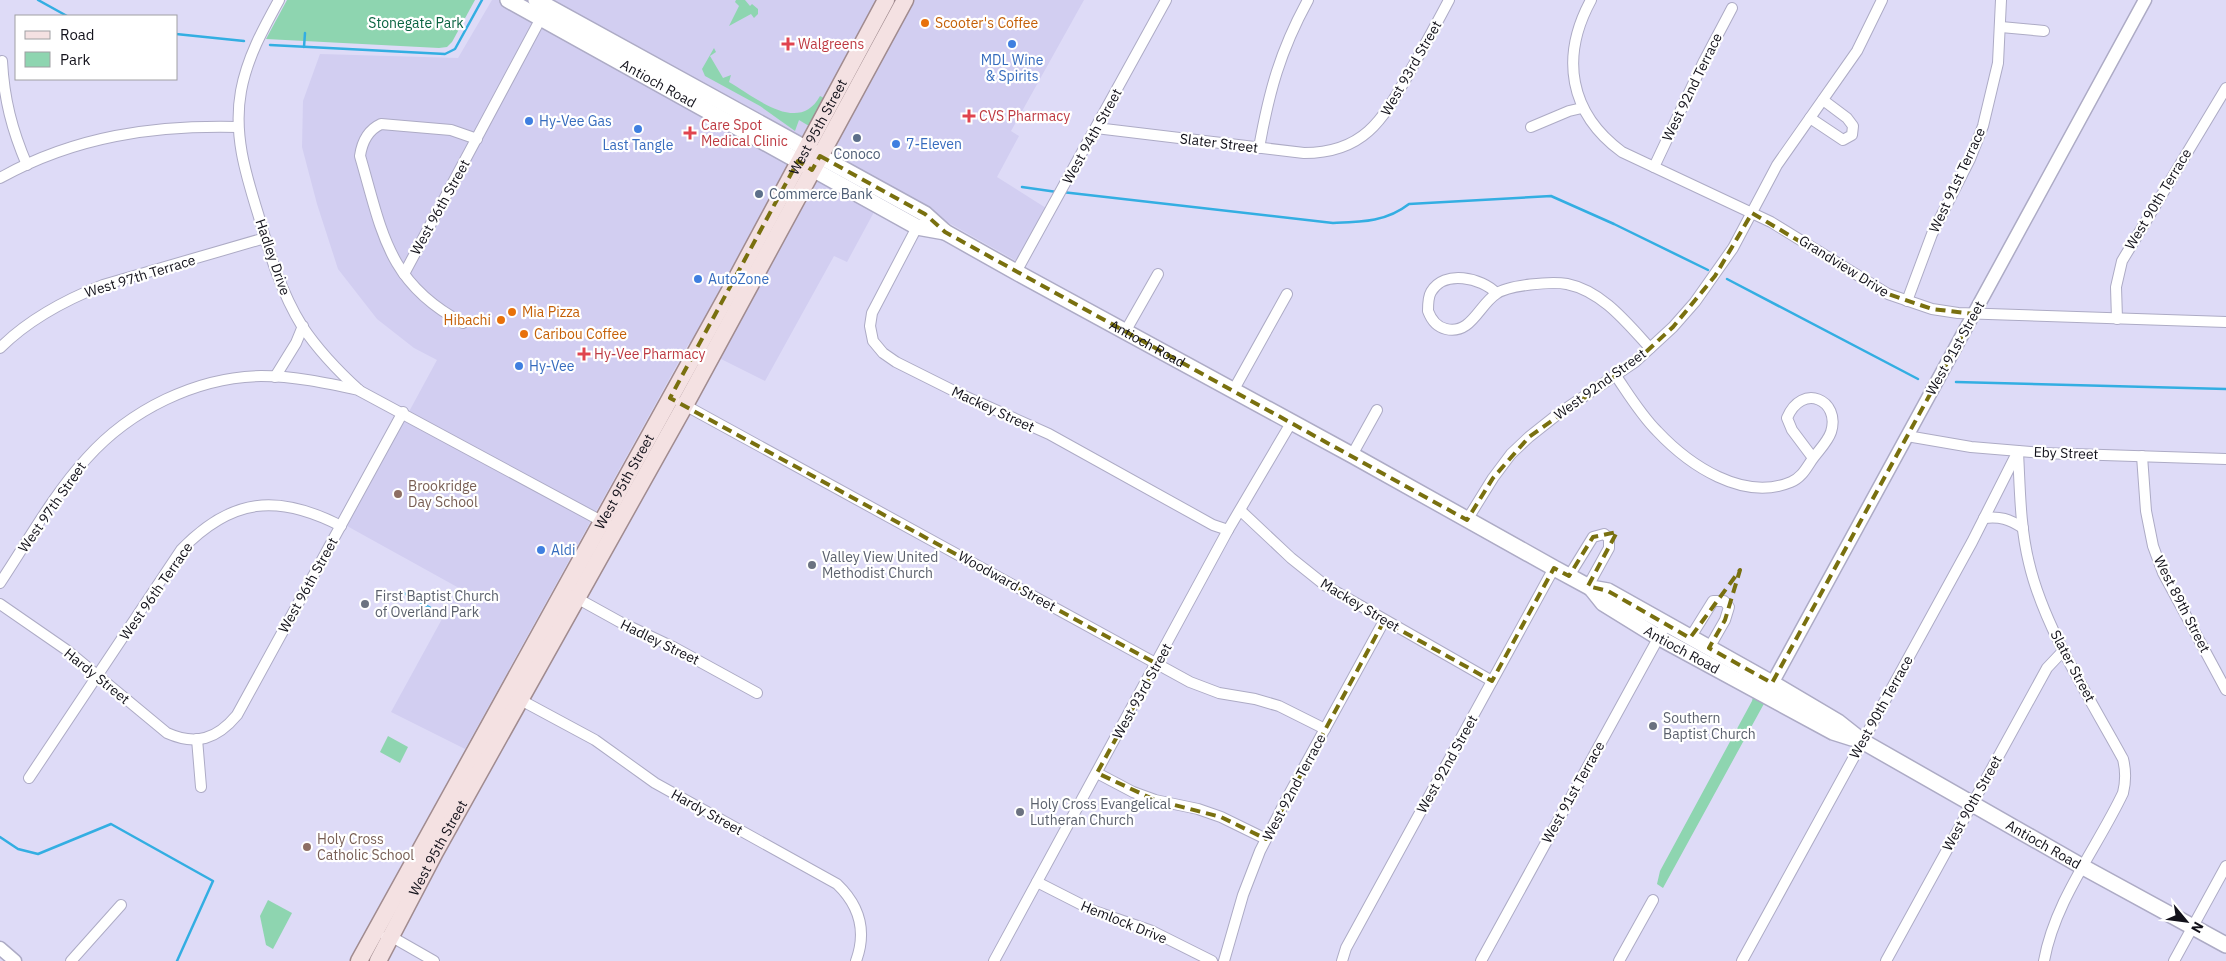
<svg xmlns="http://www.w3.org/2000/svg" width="2226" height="961" font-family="'IBM Plex Sans',sans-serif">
<rect width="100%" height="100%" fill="#dedbf7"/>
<polygon fill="#d2cef1" points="492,0 1084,0 1011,131 1019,136 997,177 1046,208 1018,262 887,188 847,262 834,256 765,381 689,343 465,749 391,712 459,588 347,526 437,360 414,348 377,319 338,269 317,204 302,147 303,101 320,54 458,58"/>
<g fill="#8ed5b0">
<polygon points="287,0 475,0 452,42 447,47 439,48 266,39"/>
<polygon points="736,0 745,0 750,6 752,4 758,9 758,14 754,18 751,14 729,26 739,6 735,2"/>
<path d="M714,48l2,4 -6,4 13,22 8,-3 -2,7c26,15 70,53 91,14l4,2 -15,28 -10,-6 -4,11 -35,-25 -55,-30 -3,-7z"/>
<polygon points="1754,693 1766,700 1663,888 1657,884 1660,871 1752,701"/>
<polygon points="388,736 408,747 400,763 380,752"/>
<polygon points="268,900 292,913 273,949 266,945 260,916"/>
</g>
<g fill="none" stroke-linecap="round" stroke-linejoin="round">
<g stroke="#33aee2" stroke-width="2.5">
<polyline points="38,0 67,16"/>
<polyline points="176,34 244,41"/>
<polyline points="270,45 445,54 455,49 482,0"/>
<polyline points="304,47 305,33"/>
<polyline points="1022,187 1057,192"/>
<path d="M1062,192l271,31c28,-1 53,-1 76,-19l142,-8 63,28 94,46"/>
<polyline points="1727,279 1918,379"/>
<polyline points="1956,382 2226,389"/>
<polyline points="402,592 445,616"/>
<polyline points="0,837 18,849 38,854 111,824 213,881 177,961"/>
</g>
<g stroke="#adabc5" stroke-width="12">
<g id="minor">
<path d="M279,0c-16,29 -32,58 -38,91 -8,44 5,84 18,126 11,38 22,75 43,109 16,24 37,46 58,65l247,133"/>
<path d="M1591,0c-31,57 -22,113 31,152l149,70 117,72 44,15 26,4 268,9"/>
<polyline points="2001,27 2044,31"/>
<path d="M2,61c2,38 10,69 25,104"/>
<polyline points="1810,118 1843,140 1852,135 1853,126 1847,118 1823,100"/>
<polyline points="1531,127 1569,111 1582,108"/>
<path d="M1096,128l208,25c59,0 78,-32 104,-78 14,-25 28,-50 41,-75"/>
<path d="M1259,148c10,-56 21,-97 49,-148"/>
<polyline points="1654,167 1704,61 1732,8"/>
<path d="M0,178c75,-42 154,-53 238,-51"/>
<polyline points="917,227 872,313 870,326 873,341 883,353 896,362 962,395 1049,434 1213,525 1228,530"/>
<polyline points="1016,272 1166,0"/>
<polyline points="404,274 541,18"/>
<path d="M1496,293c-14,-15 -52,-24 -65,-1 -3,5 -3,13 -3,19 3,8 9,16 18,18 25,6 33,-24 50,-35 12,-9 56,-13 71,-10 35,7 60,39 83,64"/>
<polyline points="1907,301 1932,234 1970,159 1983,126 1998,63 2001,0"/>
<polyline points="2117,319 2116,287 2122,261 2226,88"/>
<path d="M463,323c-76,-40 -81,-92 -103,-167 2,-14 8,-26 21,-32l70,6 26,9"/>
<polyline points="1125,332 1158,274"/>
<path d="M0,348c29,-29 65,-48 103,-63l162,-47"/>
<path d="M1616,376c13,19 25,39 41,55 32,34 86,71 134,51 12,-5 16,-16 23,-25 6,-8 14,-16 17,-25 10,-32 -29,-50 -44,-14l5,12 21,28"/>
<polyline points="275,377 296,343 303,326"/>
<polyline points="1233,391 1287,294"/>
<polyline points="681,403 1190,682 1219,693 1255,699 1279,706 1325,729"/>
<polyline points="1907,436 1971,447 2042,453 2226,459"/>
<path d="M2018,452c2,37 2,75 11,111 15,65 62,137 94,196 3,12 3,22 0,34 -26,55 -68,107 -79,168"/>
<polyline points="1352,455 1377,410"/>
<polyline points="2142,456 2146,511 2153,546 2163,573 2226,690"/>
<polyline points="1241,511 1291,558 1326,586 1492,681"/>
<path d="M1984,518c16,-2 25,1 39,10"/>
<polyline points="1467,520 1493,478 1511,454 1529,437 1558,414 1635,362 1673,327 1695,302 1733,248 1777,165 1857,51 1882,0"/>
<polyline points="1569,576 1593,537 1604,534 1609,538 1609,548 1588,586"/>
<path d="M0,583c28,-42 53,-88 87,-125 43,-48 109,-81 174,-82 33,0 66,7 98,14"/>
<polyline points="573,596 620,622 675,648 757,693"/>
<path d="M0,604l68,47 99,82c29,13 50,6 70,-18l166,-303"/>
<polyline points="1690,638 1713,601 1724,601 1729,607 1725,620 1709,648"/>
<path d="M517,698l78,42 60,43 182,101c23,22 30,47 19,77"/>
<polyline points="197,739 201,787"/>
<polyline points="1097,773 1133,792 1155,800 1198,809 1221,817 1266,839"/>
<path d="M29,778l152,-228c50,-52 96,-57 160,-24"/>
<polyline points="1037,882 1094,911 1152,931 1212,961"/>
<polyline points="386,937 392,937 434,961"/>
<polyline points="71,961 121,905"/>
<polyline points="994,961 1228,530 1291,423"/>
<polyline points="1224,961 1243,895 1260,851 1286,800 1384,621"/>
<polyline points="1342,961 1346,948 1554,568"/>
<polyline points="1481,961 1666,624"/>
<polyline points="1619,961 1653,900"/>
<polyline points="1742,961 1972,542 2018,451"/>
<polyline points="1886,961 2047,668 2064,650"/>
<polyline points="2174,961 2226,866"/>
</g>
</g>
<g stroke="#adabc5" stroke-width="15">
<g id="tertiary">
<polyline points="1768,691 2145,0"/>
<polyline points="0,948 15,961"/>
</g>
</g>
<g stroke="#adabc5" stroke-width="18">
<g id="secondary">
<path id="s1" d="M508,0l409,227 28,5"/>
<path id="s2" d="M536,0l389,214 20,18 71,40 336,183 202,113 37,20 17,3 164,92 66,39 24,19 221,126 143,78"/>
<path id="s3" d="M1591,588l12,15 55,34 175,95 19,6"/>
</g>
</g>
<g stroke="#a08b8f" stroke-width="19">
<g id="primary">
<path id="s4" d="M359,961l375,-678 152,-283"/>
<path id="s5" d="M378,961l57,-109 250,-447 220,-405"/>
</g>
</g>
<use href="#minor" stroke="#fff" stroke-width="10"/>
<use href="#tertiary" stroke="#fff" stroke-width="12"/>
<use href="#secondary" stroke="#fff" stroke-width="15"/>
<use href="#primary" stroke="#f4e1e2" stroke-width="16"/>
</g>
<path fill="none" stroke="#79700f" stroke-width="4" stroke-dasharray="10 6" stroke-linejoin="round" d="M820,156l105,58 20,18 522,288 26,-42 36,-41 106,-75 38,-35 42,-51 37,-63 136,81 44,15 42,5 -202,369 -63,-35 16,-28 15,-50 -50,68 -82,-47 -20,-5 29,-54 -24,5 -24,39 -15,-8 -62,113 -108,-60 -118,218 -45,-22 -66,-17 -58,-27 60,-109 -487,-266 128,-237 14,9z"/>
<g fill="#e8710a" stroke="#fff" stroke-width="2">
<circle cx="925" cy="23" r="5"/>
<circle cx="512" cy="312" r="5"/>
<circle cx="501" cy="320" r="5"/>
<circle cx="524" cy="334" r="5"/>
</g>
<g fill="#e0444e" stroke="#fff" stroke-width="2">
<path d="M785.5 36.5h5v5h5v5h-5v5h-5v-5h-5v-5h5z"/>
<path d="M966.5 108.5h5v5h5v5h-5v5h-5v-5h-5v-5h5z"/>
<path d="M687.5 125.5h5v5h5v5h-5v5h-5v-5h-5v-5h5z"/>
<path d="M581.5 346.5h5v5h5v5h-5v5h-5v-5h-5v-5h5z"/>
</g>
<g fill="#3f7fe0" stroke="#fff" stroke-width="2">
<circle cx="1012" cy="44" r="5"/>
<circle cx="529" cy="121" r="5"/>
<circle cx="638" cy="129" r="5"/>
<circle cx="896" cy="144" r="5"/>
<circle cx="698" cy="279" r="5"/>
<circle cx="519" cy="366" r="5"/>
<circle cx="541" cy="550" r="5"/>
</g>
<g fill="#5c6f8a" stroke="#fff" stroke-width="2">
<circle cx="857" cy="138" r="5"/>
<circle cx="759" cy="194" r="5"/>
</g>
<g fill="#8d6e63" stroke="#fff" stroke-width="2">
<circle cx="398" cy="494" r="5"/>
<circle cx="307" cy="847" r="5"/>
</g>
<g fill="#6b7280" stroke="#fff" stroke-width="2">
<circle cx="812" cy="565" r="5"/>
<circle cx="365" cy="604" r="5"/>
<circle cx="1653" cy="726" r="5"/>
<circle cx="1020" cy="812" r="5"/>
</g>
<g text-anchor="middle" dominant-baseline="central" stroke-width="4.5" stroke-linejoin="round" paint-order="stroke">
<g font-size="14" fill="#0b6442" stroke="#fff">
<text x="416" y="23">Stonegate Park</text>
</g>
<g font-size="14" fill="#c56008" stroke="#fff" text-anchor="start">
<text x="935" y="23">Scooter's Coffee</text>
<text x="522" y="312">Mia Pizza</text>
<text x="491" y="320" text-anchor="end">Hibachi</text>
<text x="534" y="334">Caribou Coffee</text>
</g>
<g font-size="14" fill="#be3a42" stroke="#fff" text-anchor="start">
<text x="798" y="44">Walgreens</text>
<text x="979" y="116">CVS Pharmacy</text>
<text x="701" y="125">Care Spot<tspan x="701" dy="16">Medical Clinic</tspan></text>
<text x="594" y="354">Hy-Vee Pharmacy</text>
</g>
<g font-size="14" fill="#366cbe" stroke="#fff" text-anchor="start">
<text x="1012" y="60" text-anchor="middle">MDL Wine<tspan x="1012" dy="16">&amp; Spirits</tspan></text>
<text x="539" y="121">Hy-Vee Gas</text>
<text x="906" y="144">7-Eleven</text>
<text x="638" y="145" text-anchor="middle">Last Tangle</text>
<text x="708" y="279">AutoZone</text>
<text x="529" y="366">Hy-Vee</text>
<text x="551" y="550">Aldi</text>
</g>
<g font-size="14" fill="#12111a" stroke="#fff">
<text transform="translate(1411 68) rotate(-60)">West 93rd Street</text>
<text stroke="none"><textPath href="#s1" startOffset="172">Antioch Road</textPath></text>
<text transform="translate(1692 87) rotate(-64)">West 92nd Terrace</text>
<text stroke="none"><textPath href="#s4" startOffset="952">West 95th Street</textPath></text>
<text transform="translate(1092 136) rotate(-61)">West 94th Street</text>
<text transform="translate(1219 143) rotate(7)">Slater Street</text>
<text transform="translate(1957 180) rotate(-65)">West 91st Terrace</text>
<text transform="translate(2158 199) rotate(-59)">West 90th Terrace</text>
<text transform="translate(440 207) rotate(-61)">West 96th Street</text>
<text transform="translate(273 257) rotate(71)">Hadley Drive</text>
<text transform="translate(1844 266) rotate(32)">Grandview Drive</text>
<text transform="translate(140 276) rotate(-17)">West 97th Terrace</text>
<text stroke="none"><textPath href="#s2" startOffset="702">Antioch Road</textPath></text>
<text transform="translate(1955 348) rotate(-61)">West 91st Street</text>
<text transform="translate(1600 384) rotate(-36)">West 92nd Street</text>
<text transform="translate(993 409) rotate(25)">Mackey Street</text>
<text transform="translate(2066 453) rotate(2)">Eby Street</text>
<text stroke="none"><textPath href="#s4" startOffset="548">West 95th Street</textPath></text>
<text transform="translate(52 507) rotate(-55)">West 97th Street</text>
<text transform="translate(1007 581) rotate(29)">Woodward Street</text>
<text transform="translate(308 585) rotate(-61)">West 96th Street</text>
<text transform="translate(156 591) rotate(-55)">West 96th Terrace</text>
<text transform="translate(2182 604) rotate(63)">West 89th Street</text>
<text transform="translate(1360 605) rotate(31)">Mackey Street</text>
<text transform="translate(660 642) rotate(26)">Hadley Street</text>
<text stroke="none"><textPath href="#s3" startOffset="111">Antioch Road</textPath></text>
<text transform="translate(2073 666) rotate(62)">Slater Street</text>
<text transform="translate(97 676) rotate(39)">Hardy Street</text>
<text transform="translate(1142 691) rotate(-61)">West 93rd Street</text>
<text transform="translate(1881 707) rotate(-61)">West 90th Terrace</text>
<text transform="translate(1447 764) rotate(-61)">West 92nd Street</text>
<text transform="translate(1294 787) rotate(-62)">West 92nd Terrace</text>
<text transform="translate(1573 792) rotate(-61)">West 91st Terrace</text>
<text transform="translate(1972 803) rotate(-61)">West 90th Street</text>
<text transform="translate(707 812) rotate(29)">Hardy Street</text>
<text stroke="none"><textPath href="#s2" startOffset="1730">Antioch Road</textPath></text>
<text stroke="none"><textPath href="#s5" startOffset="128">West 95th Street</textPath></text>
<text transform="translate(1124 922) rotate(22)">Hemlock Drive</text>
</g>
<g font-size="14" fill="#4e5e75" stroke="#fff">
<text x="857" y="154">Conoco</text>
<text x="769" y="194" text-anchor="start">Commerce Bank</text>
</g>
<g font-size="14" fill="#785e54" stroke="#fff" text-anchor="start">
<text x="408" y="486">Brookridge<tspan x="408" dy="16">Day School</tspan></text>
<text x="317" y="839">Holy Cross<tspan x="317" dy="16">Catholic School</tspan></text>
</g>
<g font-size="14" fill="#5b616d" stroke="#fff" text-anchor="start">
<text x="822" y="557">Valley View United<tspan x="822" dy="16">Methodist Church</tspan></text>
<text x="375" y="596">First Baptist Church<tspan x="375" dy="16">of Overland Park</tspan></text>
<text x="1663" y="718">Southern<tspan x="1663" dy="16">Baptist Church</tspan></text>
<text x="1030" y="804">Holy Cross Evangelical<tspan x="1030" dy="16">Lutheran Church</tspan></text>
</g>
</g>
<rect x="15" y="15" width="162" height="65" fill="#ffffff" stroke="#a0a0a3"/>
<rect x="25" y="31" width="25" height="8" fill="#f4e1e2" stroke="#a0a0a3"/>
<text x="60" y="40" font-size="15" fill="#12111a">Road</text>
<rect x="25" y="52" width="25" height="15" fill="#8ed5b0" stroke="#a0a0a3"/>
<text x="60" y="65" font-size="15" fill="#12111a">Park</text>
<g transform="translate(2186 921) rotate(119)" stroke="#ffffff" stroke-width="4" paint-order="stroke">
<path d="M0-4L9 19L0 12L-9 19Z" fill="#12111a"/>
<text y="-8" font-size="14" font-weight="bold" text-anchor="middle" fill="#12111a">N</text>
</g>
</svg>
